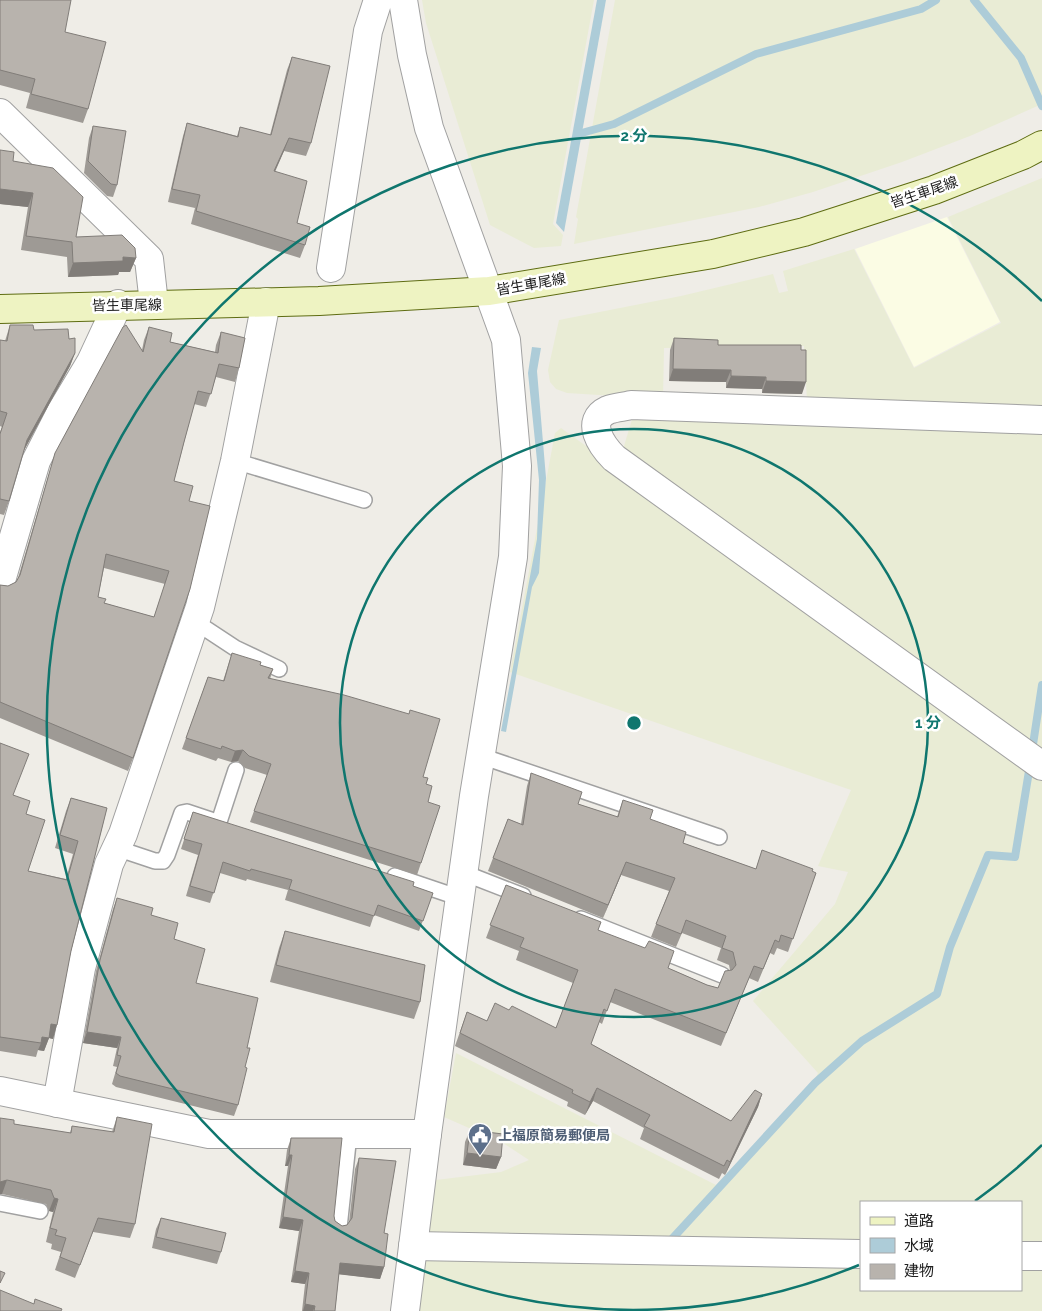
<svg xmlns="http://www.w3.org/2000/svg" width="1042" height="1311" font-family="Raleway,'Noto Sans JP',sans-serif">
<rect width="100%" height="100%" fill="#efede7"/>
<polygon fill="#fbfce4" points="947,217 1000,322 914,367 855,249"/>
<g fill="#e9ecd5">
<polygon points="422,0 594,0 553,224 563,235 561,246 534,248 490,225 426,23"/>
<polygon points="615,0 1042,0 1042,104 970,136 902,162 813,192 759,207 574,244 578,219 576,217"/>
<polygon points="1042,178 1042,412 807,401 804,346 664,348 663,399 567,393 556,389 550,382 548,370 559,320 681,296 773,274 779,293 788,291 783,271 854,249 914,368 1001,323 948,217"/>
<polygon points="633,416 1042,431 1042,759 621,456"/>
<polygon points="561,428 1042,773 1042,1251 1021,1251 1021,1202 861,1202 861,1249 428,1236 436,1180 501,1172 529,1160 503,1143 444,1117 456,1053 716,1185 813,1083 818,1073 753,1001 835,904 848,872 818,866 851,790 510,672 555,433"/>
<polygon points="426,1253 861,1258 861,1290 1021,1290 1021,1260 1042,1260 1042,1311 419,1311"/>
</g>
<g fill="#adccd8">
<polygon points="597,0 606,0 564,232 556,223"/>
<polygon points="532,347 541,348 537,371 546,478 539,573 532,587 506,732 501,731 537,539 539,480 528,373"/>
</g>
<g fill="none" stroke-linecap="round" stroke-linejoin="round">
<g stroke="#adccd8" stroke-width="8">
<polyline points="974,0 1021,58 1042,106"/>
<polyline points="578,134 614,124 756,54 921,9 936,0"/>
<polyline points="1032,751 1042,685"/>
<polyline points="671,1240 815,1083 862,1041 937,994 950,947 988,855 1015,857 1030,765"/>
</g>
<g stroke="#a1a1a1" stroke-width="18">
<g id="service">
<polyline points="235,461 364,500"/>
<polyline points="194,621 235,648 279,669"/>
<polyline points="481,756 719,837"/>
<polyline points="219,822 236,770"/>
<polyline points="116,848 155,861 163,861 167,855 182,813 187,812 211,820"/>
<polyline points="464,873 523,896"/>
<polyline points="395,876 460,898"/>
<polyline points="581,919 722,975"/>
<polyline points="0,1203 40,1211"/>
<polyline points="339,1228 349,1134"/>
</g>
</g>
<g stroke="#a1a1a1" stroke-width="30">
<g id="minor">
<polyline points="0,113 149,259 154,304"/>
<polyline points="331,268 368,31 378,0"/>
<path d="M1042,420l-411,-15c-7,2 -16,2 -23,5 -24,11 -6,36 6,48l428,308"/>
<polyline points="0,584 36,461 61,412 91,362 118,304"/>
<polyline points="0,1091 209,1134 427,1134"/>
<polyline points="57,1103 81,968 109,864 123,834 200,607 235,461 266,302"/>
<polyline points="413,1246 861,1254"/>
<polyline points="1021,1256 1042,1256"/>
</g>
</g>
<g stroke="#a1a1a1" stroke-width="30">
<polyline id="tertiary" points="403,0 412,55 429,128 506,340 517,466 513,557 474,796 427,1134 405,1311"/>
</g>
<g stroke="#5e6c12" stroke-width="30">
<polyline id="secondary" points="0,309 319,301 489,291 713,254 804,232 934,190 1023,155 1042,145"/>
</g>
<use href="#service" stroke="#fff" stroke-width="15"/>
<use href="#minor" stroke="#fff" stroke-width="28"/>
<use href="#tertiary" stroke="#fff" stroke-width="28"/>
<use href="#secondary" stroke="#eef3c2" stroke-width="28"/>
</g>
<g fill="#9e9a95" fill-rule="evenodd">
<polygon points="0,0 65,32 88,109 83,123 26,108 30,93 0,85"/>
<polygon points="292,57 311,143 306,156 284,151 275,172 297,223 305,245 300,258 191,224 195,208 168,202 183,136 187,123 237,136 240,127 270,135 287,70"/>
<polygon points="93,126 117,185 113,197 107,196 84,173 89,138"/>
<polygon points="0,150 13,161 76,237 136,258 130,272 119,272 118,275 68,277 67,257 21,250 28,207 0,204"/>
<polygon points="10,325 69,339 75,353 70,366 24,450 9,501 4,515 0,514 0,432 2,427 0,426 0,340 5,341"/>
<path d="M149,327l21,15 45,10 1,-7 5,-13 18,36 -4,14 -19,-5 -10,30 -12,-3 -20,77 15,20 -56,257 -5,13 -128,-53v-133l8,1 8,-4 2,-4 33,-111 4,-14 87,-103 2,-10zM104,568l61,16 -11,33 -50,-14 -6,-6z"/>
<polygon points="674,338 718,345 801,350 802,394 762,393 762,389 726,388 726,382 669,381 670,350"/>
<polygon points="232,653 260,665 273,669 270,679 423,777 426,784 428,802 421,863 417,875 250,822 267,775 245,768 238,761 231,762 218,758 216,761 182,749 208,677 223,681"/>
<polygon points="0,743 13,795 26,814 28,871 66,879 73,854 55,848 66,811 71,798 107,808 71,951 53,1039 49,1038 44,1051 38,1050 36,1057 0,1051"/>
<polygon points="531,773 578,804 617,817 623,800 683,843 756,869 762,850 816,873 788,952 777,948 774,955 770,953 758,982 749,978 721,1046 610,1002 602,1024 599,1022 591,1044 731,1121 762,1094 758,1107 725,1175 722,1173 719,1179 640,1139 644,1128 593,1101 585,1115 567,1106 568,1102 455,1046 467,1012 487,1021 509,1010 556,1028 573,983 516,960 519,951 486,938 506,885 598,930 668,968 707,985 718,988 730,970 729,965 717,960 721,948 682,933 676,947 651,937 669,891 621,875 603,918 488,871 508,819 521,824 527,786"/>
<polygon points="193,812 433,893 419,931 374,915 370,927 285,900 288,890 247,879 246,881 220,873 210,903 186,896 198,855 181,849"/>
<polygon points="117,898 151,915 174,939 196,983 247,1048 245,1067 238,1105 234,1116 116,1087 112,1084 117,1067 113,1066 117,1048 83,1043 96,971 113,909"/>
<polygon points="285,931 420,1002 414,1019 270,982 279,948"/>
<polygon points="117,1117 135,1224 130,1238 93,1232 75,1278 55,1270 61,1252 51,1249 52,1244 46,1242 53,1212 49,1211 46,1204 2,1194 0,1194 0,1118 14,1124 70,1133 72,1126 112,1132"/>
<polygon points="470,1130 501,1157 496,1169 463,1165 465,1142"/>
<polygon points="291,1138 334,1216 335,1221 342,1226 347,1225 349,1223 355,1169 359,1158 384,1233 384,1267 380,1279 339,1274 335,1311 302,1311 305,1284 291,1282 299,1231 279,1228 288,1166 285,1166 287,1150"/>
<polygon points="161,1218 221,1252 217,1264 152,1248 156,1229"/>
</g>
<g fill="#817d79">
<polygon points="289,138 284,151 269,184 274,171"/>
<polygon points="0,189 33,193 28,207 0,204"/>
<polygon points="123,257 136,258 130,272 119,272 118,275 68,277 73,263"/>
<polygon points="75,353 70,366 22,454 27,440"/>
<polygon points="673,369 731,370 726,382 669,381"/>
<polygon points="731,376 766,377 762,389 726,388"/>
<polygon points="766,381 806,382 802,394 762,393"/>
<polygon points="243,750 238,761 231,762 235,751"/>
<polygon points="626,862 621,875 603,918 608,905"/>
<polygon points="51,1024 57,1025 53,1039 49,1038 44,1051 38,1050 41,1043 42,1037"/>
<polygon points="87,1032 121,1037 117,1048 83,1043"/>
<polygon points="597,1088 593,1101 585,1115 590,1102"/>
<polygon points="762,1094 758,1107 725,1175 730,1162"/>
<polygon points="467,1153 501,1157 496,1169 463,1165"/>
<polygon points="289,1155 292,1155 288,1166 285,1166"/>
<polygon points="7,1180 2,1194 0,1194 0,1182"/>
<polygon points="54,1198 58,1199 53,1212 49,1211"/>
<polygon points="283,1217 303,1220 299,1231 279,1228"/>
<polygon points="340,1263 384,1267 380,1279 336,1274"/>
<polygon points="295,1271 309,1273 305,1284 291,1282"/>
<polygon points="305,1304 315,1306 313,1311 303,1311"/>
</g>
<g fill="#b8b3ad" stroke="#817d79" fill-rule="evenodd">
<polygon points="0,0 71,0 65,32 106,42 88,109 31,94 35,79 0,70"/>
<polygon points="292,57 330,66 311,143 289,138 274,171 307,181 297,223 310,227 305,245 196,211 200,195 172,189 187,123 238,137 240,127 271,135"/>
<polygon points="93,126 126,131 117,185 111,184 88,161"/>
<polygon points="0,150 14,152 13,161 53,168 83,197 76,237 122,235 135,248 136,258 123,257 123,261 73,263 72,242 26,236 33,193 0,189"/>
<polygon points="10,325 33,325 34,330 68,329 69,339 75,338 75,353 27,440 9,501 0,499 0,434 7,413 0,411 0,340 7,341"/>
<path d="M126,325l17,27 6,-25 23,6 -2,9 48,11 3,-21 24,6 -6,30 -20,-4 -8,30 -13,-3 -14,51 -10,39 19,5 -4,15 21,5 -20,83 -57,169 -133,-56v-117l8,1 8,-4 4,-7 35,-122 68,-126zM106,554l63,17 -15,46 -50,-14 2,-4 -8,-2z"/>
<polygon points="674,338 718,340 718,345 801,345 801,350 806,350 806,382 766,381 766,377 731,376 731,370 673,369"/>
<polygon points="232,653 261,662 260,665 273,669 268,678 344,695 409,714 410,710 440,719 423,777 428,778 426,784 432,786 428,802 440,806 421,863 254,811 271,764 249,756 243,750 235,751 222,746 221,749 186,738 208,677 224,681"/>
<polygon points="0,743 29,754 13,795 30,801 26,814 45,820 28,871 67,880 78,841 60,835 71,798 107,808 71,951 57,1025 51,1024 49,1038 42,1037 41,1043 0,1037"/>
<polygon points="531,773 582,792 578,804 618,817 623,800 653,810 650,819 686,832 683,843 756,869 762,850 813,869 812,871 816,873 793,939 781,935 779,942 775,940 763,969 754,966 726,1033 615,989 607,1011 604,1009 591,1044 731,1121 755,1090 762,1094 730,1162 727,1160 724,1166 644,1126 650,1115 597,1088 590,1102 572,1093 573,1090 460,1033 467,1012 487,1021 495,1003 509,1010 512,1006 556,1028 578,970 520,947 524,938 490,925 506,885 601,922 598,930 645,948 649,941 674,951 668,968 707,985 718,988 725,971 732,970 736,965 733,952 722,948 726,936 686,920 681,934 656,924 675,878 626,862 608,905 493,858 508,819 523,825"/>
<polygon points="193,812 414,882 413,886 433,893 423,921 378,905 374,916 289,889 292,880 251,869 250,871 223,862 214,893 190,886 202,844 184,839"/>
<polygon points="117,898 153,908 151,915 178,923 174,939 205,949 196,983 258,998 247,1048 250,1048 245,1067 247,1068 238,1105 120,1076 116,1073 121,1056 117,1055 121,1037 87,1032 100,960"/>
<polygon points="285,931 425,965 420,1002 276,965"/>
<polygon points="117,1117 152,1124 135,1224 98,1218 80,1265 60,1257 66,1238 55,1235 57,1230 50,1228 58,1199 54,1198 51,1190 7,1180 0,1182 0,1118 14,1120 14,1124 71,1133 72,1126 114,1132"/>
<polygon points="470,1130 503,1134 501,1157 467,1153"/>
<polygon points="291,1138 342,1138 334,1216 335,1221 342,1226 347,1225 352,1218 359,1158 396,1161 384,1233 388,1234 384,1267 340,1263 335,1311 314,1311 315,1306 305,1304 309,1273 295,1271 303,1220 283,1217 292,1155 289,1155"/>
<polygon points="161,1218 226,1233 221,1252 156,1237"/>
<polygon points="0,1271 5,1273 0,1283"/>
<polygon points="0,1290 34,1304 35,1299 62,1309 61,1311 0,1311"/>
</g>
<g fill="none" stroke="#0f766e" stroke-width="2.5">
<circle cx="634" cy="723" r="294"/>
<path d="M1042 1145A587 587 0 0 1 975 1201M859 1265A587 587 0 1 1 1042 301"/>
</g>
<defs>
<g id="civic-pin" transform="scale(1.25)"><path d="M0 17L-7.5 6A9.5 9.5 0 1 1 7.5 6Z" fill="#5c6f8a" stroke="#fff"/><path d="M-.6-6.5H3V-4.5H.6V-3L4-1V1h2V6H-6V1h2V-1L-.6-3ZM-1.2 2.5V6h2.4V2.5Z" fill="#fff"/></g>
</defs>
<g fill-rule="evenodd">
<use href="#civic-pin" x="480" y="1135"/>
</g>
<g text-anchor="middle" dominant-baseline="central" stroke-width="5" stroke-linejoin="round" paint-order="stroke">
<g font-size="14" fill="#202020" stroke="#fff">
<text transform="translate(924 192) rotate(-19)">皆生車尾線</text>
<text transform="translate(531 284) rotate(-10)">皆生車尾線</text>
<text transform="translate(127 305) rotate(-1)">皆生車尾線</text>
</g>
<g font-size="14" font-weight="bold" fill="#4e5e75" stroke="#fff" text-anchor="start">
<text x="498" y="1135">上福原簡易郵便局</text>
</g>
</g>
<circle cx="634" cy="723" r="8" fill="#0f766e" stroke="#fff" stroke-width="2.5"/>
<g font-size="15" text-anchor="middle" font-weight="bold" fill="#0f766e" stroke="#fff" stroke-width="5" stroke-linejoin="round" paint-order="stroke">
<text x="634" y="141">2 分</text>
<text x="928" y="728">1 分</text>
</g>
<rect x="860" y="1201" width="162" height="90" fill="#ffffff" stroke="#a6a6a6"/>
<rect x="870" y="1217" width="25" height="8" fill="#eef3c2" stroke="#a6a6a6"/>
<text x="904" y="1226" font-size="15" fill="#202020">道路</text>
<rect x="870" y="1238" width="25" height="15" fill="#adccd8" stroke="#a6a6a6"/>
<text x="904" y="1251" font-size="15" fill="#202020">水域</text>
<rect x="870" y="1264" width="25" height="15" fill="#b8b3ad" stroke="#a6a6a6"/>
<text x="904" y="1276" font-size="15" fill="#202020">建物</text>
</svg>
